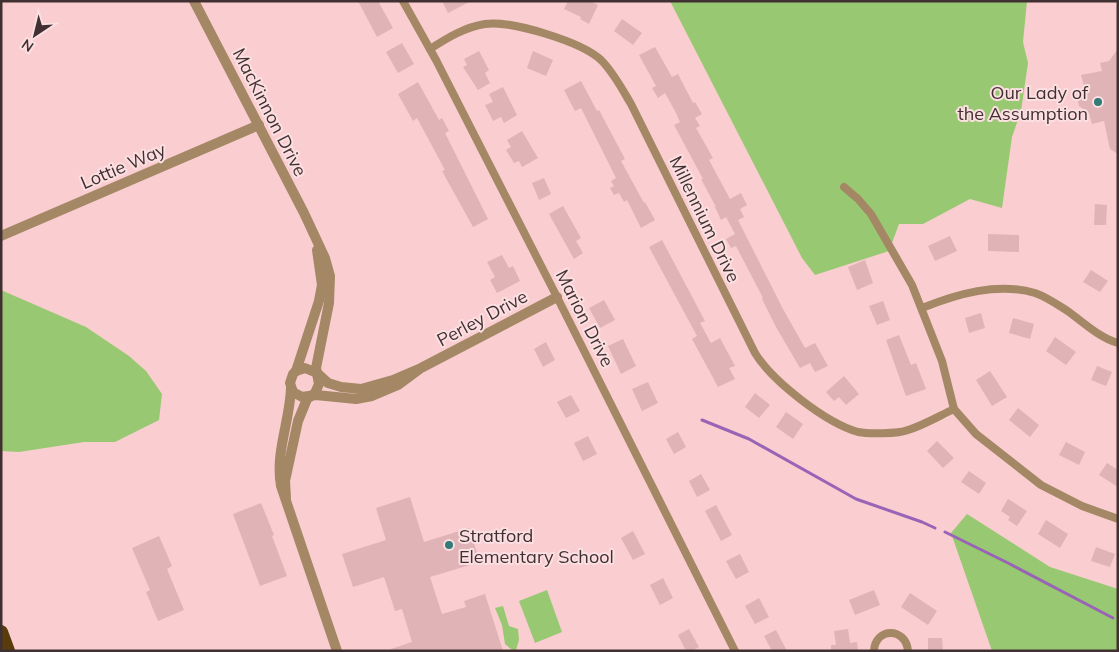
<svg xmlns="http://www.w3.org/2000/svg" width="1119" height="652" font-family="Mulish,sans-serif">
<rect width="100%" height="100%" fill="#facdd0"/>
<g fill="#98c972">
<polygon points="670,1 1027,1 1023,42 1028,63 1021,111 1012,137 1002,208 970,199 923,224 899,224 889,251 815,275 802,258"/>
<polygon points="1,290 86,327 129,356 146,371 162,394 159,420 115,442 84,442 19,452 1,451"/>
<polygon points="967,514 1050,567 1118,589 1118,651 992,651 951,533"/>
<polygon points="547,590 562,632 535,643 519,601"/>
<polygon points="503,606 509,626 518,629 519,640 516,650 512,650 505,644 502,625 495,608"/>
</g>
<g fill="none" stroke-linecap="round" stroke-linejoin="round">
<g stroke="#9964b6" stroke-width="3">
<polyline points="702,420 749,439 856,499 922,522 935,528"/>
<polyline points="945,532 1008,563 1113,618"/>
</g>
</g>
<g fill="#e0b3b7">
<polygon points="358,1 378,1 393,28 377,37"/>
<polygon points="442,1 471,1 448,13"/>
<polygon points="568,1 590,1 598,5 589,24 580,19 581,17 564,9"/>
<polygon points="622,19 642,33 633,45 614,31"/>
<polygon points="402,43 414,64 398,73 386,52"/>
<polygon points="655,47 672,77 678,74 693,103 695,102 702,114 695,118 700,126 696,128 713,158 709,160 730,199 741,193 747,205 740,209 744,217 738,220 783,309 805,348 815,343 828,366 815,372 810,363 800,368 776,327 762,299 763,298 736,246 731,248 726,239 735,234 726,217 721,220 715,207 716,207 701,179 703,179 674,125 680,122 676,113 665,93 658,98 652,88 656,86 639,55"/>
<polygon points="1118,49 1118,154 1110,149 1104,121 1092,124 1089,113 1079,106 1077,97 1084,86 1081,75 1102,71 1100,63 1109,61"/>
<polygon points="479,51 489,70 485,73 490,83 478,90 463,67 467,65 464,59"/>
<polygon points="533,51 553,60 546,76 527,68"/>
<polygon points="581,81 597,111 599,110 625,159 621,161 644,203 645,202 655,220 641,228 627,200 624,202 619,193 614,195 610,188 614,186 611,181 616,178 581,108 575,111 564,90"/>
<polygon points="418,82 439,120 442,118 449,131 445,133 488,219 473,227 442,171 445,170 417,118 413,121 398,94"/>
<polygon points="503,87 517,115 504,123 501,117 493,121 485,105 493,102 489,94"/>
<polygon points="522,131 538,158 522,167 519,161 514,163 506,150 511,147 507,140"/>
<polygon points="544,178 551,194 539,200 532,183"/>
<polygon points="1095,204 1107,205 1106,225 1094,225"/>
<polygon points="563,206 581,238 576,241 583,253 574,259 549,214"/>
<polygon points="988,234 1019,235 1019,252 988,251"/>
<polygon points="950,236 957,251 935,261 928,246"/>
<polygon points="662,240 705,321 700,323 711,343 720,338 735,366 729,368 735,379 718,387 692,339 697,336 649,247"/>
<polygon points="502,255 509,268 513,266 520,281 497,293 490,280 495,277 487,262"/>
<polygon points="865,260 873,283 857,290 848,267"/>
<polygon points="1091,270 1108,281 1100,292 1083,282"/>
<polygon points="604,300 615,320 600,328 589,308"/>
<polygon points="883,301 890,320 877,325 869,306"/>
<polygon points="981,313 985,328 969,333 965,318"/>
<polygon points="1013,318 1034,324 1030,339 1009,333"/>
<polygon points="899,335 911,365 916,363 926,389 906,396 886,340"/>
<polygon points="1055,337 1076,352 1066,365 1046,351"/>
<polygon points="623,339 636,366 621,374 608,346"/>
<polygon points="546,342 555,360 543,367 534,349"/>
<polygon points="1097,366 1112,372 1106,386 1091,380"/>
<polygon points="990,371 1007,397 992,406 976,380"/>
<polygon points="844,376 859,394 846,405 839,397 834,401 826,392"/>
<polygon points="648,382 658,403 642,411 632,389"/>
<polygon points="755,393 770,405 759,418 745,407"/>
<polygon points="571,395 580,411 566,418 557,402"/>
<polygon points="1018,408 1039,425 1030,437 1009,420"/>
<polygon points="786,412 803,424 793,439 776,427"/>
<polygon points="678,432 686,447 674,454 666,439"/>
<polygon points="588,436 597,454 583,461 574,443"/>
<polygon points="937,441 954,458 943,468 927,451"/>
<polygon points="1066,442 1085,452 1079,465 1059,455"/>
<polygon points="1107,463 1118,470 1118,487 1099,475"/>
<polygon points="969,471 986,483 979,494 961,482"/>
<polygon points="701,474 710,490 697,497 689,481"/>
<polygon points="410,497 424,542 469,528 480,562 430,577 442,614 466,607 464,601 485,594 503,651 391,651 391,649 412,642 402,609 395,611 384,577 353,587 342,554 386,540 376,508"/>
<polygon points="1008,499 1027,511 1017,526 1008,520 1010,517 1001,511"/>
<polygon points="261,503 274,535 272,536 287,576 260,586 233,514"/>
<polygon points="716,505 732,535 721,541 705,511"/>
<polygon points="1046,520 1068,534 1060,548 1038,534"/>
<polygon points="633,531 645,554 633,560 621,538"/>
<polygon points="159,536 172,566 167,569 184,610 158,621 146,592 150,590 132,548"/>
<polygon points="1096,547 1115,554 1110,567 1091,561"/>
<polygon points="740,554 749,572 736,579 726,561"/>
<polygon points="663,578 673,598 660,605 650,585"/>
<polygon points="874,590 880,605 855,615 849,600"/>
<polygon points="910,593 937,611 928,625 901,607"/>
<polygon points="759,598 769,617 755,624 745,606"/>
<polygon points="689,629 699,647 692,651 686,651 678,635"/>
<polygon points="848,629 850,643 857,642 858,651 831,651 831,645 836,645 834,631"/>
<polygon points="776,630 787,651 772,651 764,636"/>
<polygon points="928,638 942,638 943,651 928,651"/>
</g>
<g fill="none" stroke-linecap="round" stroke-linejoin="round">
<g stroke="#a48865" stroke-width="8">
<polyline points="403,1 436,60 557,297 735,651"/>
<path d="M430,49c17,-11 35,-22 55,-25 26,-4 97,18 116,36 13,13 21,29 30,44l124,249c17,28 71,70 103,79 10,2 40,2 50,-2 16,-5 31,-14 46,-21"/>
<polyline points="844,187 858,199 871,214 912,285 942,361 954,409 976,434 1041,485 1082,506 1118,519"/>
<path d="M922,308c35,-14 75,-26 113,-15 12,4 23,12 34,19 15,11 31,26 49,31"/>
<path d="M874,651c1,-24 32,-24 34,0"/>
</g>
<g stroke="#a48865" stroke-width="10">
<polyline points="194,1 304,213 325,258 330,276 329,303 316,368 319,384 315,393 307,399 298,421 285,481 286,498"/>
<polyline points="1,236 259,125"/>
<polyline points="421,368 398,385 372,396 356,399 316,395 302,397 293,392 290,383 293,374 296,371 305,368 317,373 328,383 341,387 361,389 393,380 421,368 557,297"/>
<polyline points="296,371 319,301 322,285 317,250"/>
<path d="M291,388c-1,33 -16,64 -10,98l56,165"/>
</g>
<polyline stroke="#5a3c0c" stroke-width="14" points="1,632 8,651"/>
</g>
<g fill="#327b79" stroke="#fbdfe1" stroke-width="2">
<circle cx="1098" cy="102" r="5"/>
<circle cx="449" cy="545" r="5"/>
</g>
<g text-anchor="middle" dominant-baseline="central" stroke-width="4" stroke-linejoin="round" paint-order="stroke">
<g font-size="18" fill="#413031" stroke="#fbdfe1" text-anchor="end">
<text x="1088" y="92">Our Lady of<tspan x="1088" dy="21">the Assumption</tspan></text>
<text x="459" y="535" text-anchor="start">Stratford<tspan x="459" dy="21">Elementary School</tspan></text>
</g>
<g font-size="18" fill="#413031" stroke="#fbdfe1">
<text transform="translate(270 112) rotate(63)">MacKinnon Drive</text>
<text transform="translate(123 166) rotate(-23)">Lottie Way</text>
<text transform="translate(705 219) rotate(64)">Millennium Drive</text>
<text transform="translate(482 318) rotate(-28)">Perley Drive</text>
<text transform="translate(585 318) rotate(63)">Marion Drive</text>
</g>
</g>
<rect width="1119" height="652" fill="none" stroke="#413031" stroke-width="5"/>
<g transform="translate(35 35) rotate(215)" stroke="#fbdfe1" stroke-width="4" paint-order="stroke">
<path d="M0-4L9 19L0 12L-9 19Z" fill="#413031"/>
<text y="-8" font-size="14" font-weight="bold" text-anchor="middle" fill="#413031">N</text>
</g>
</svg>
